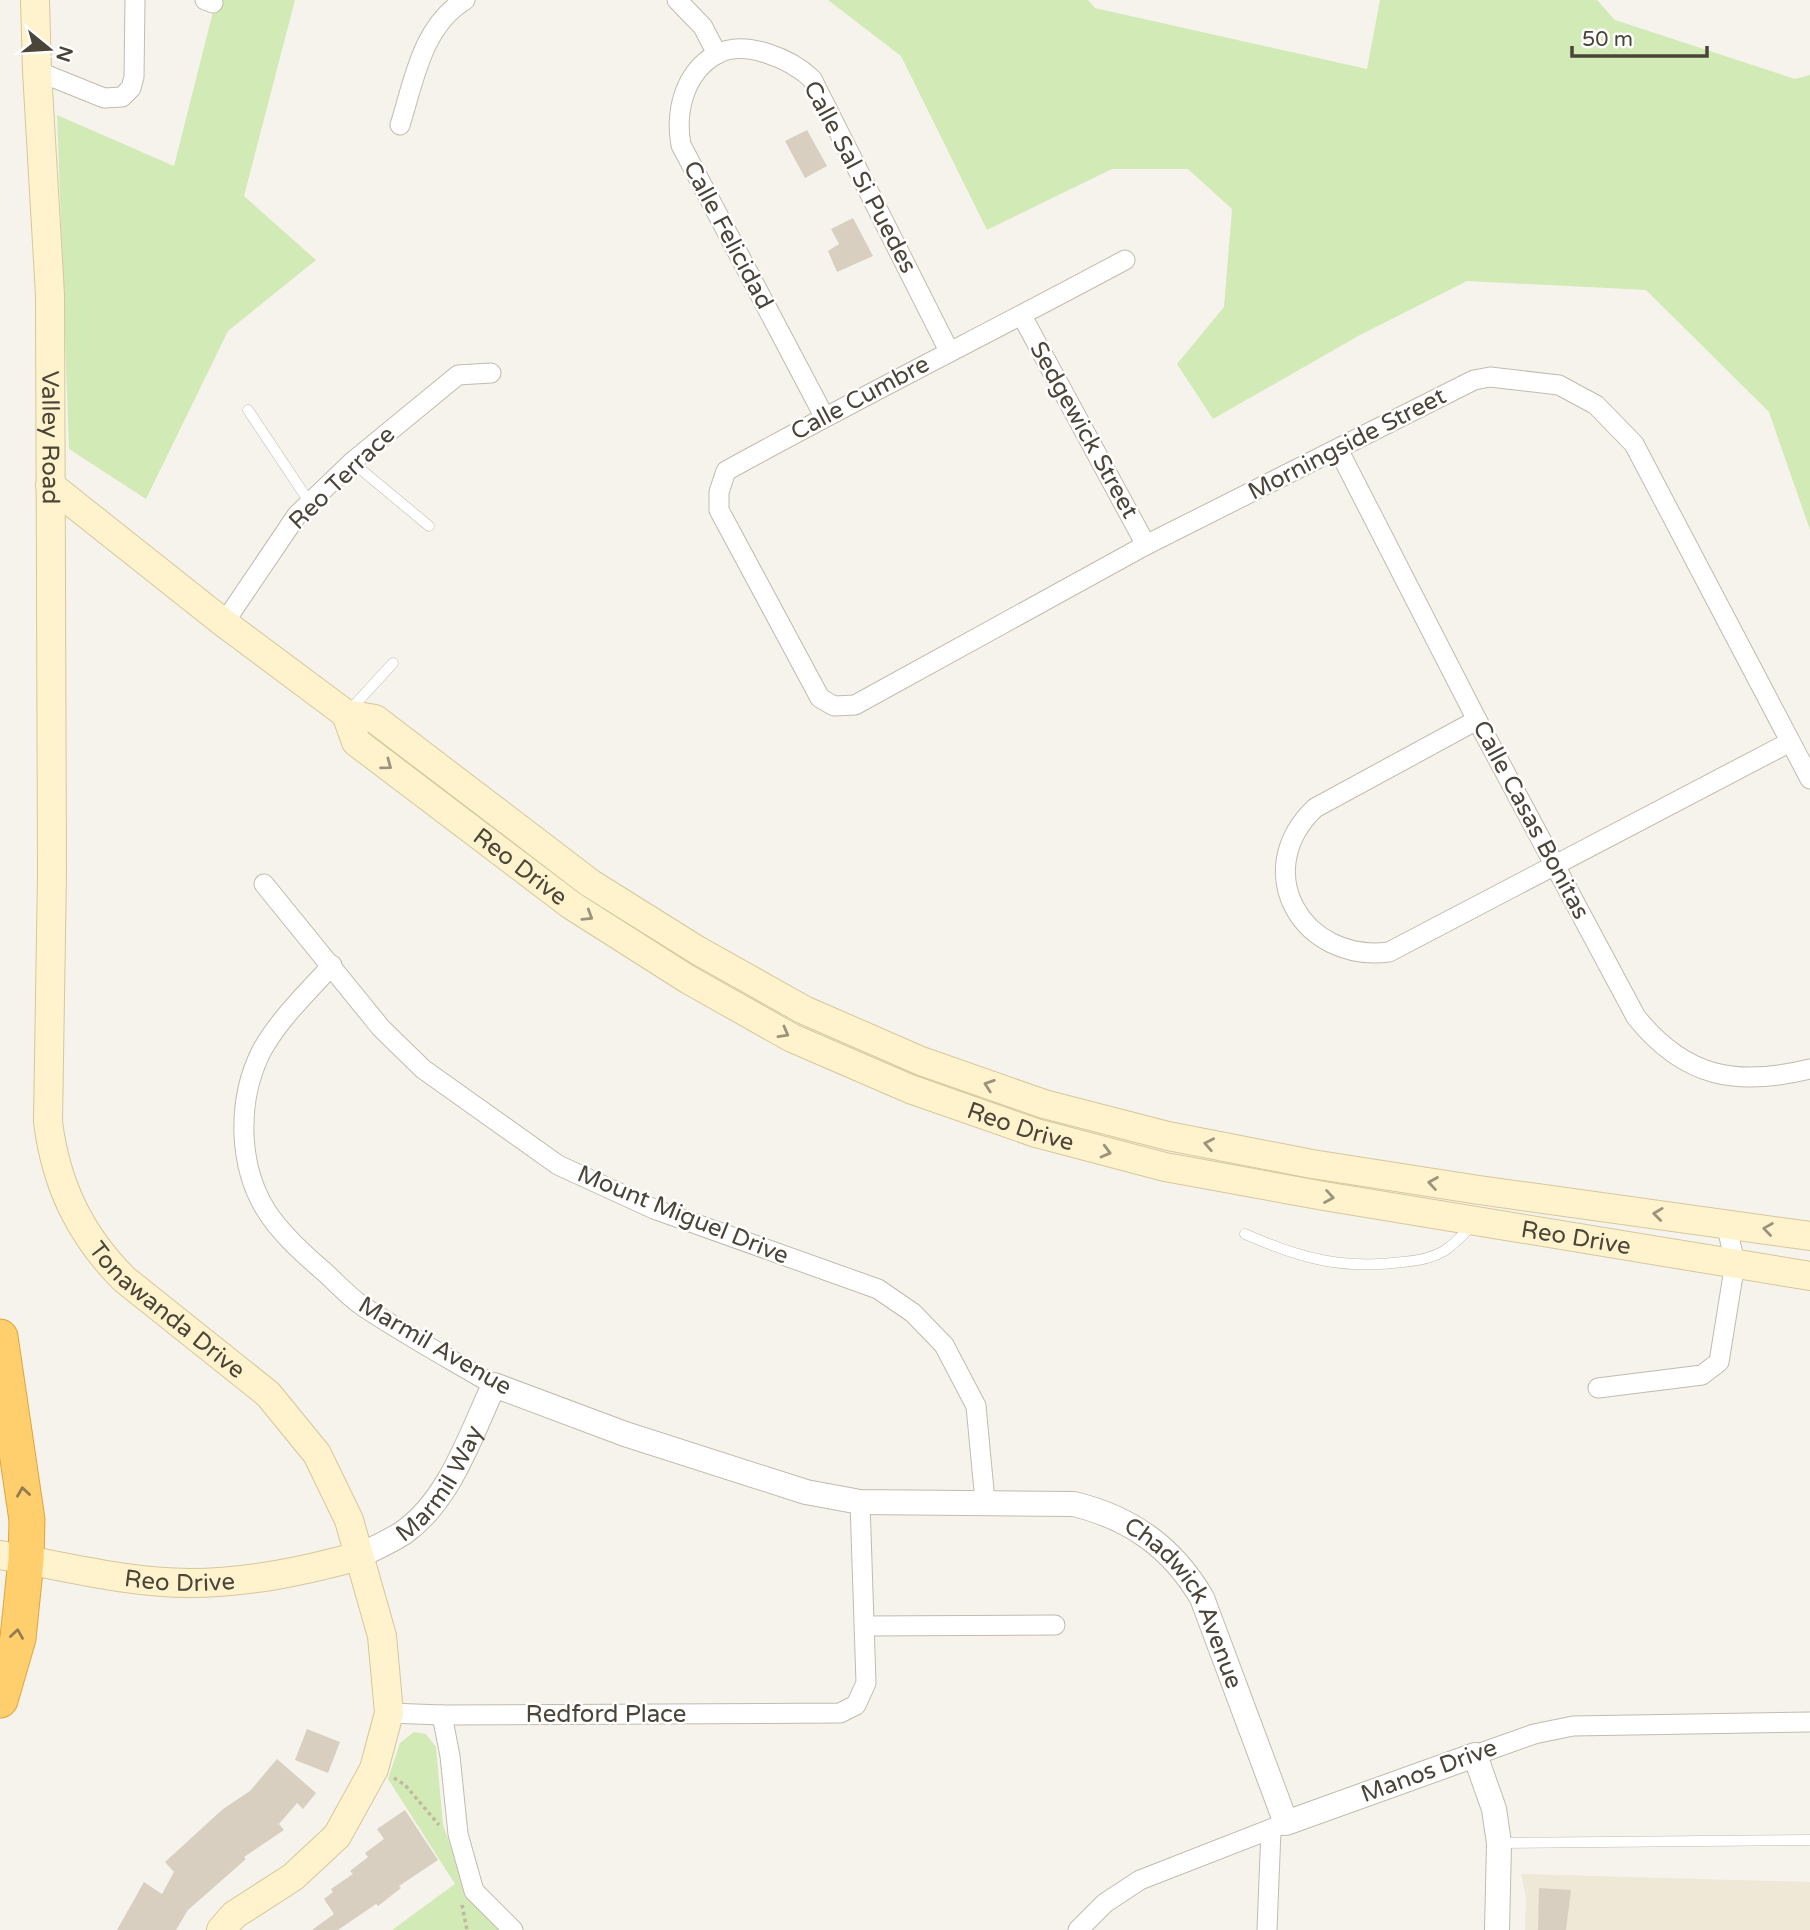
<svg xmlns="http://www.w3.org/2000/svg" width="1810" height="1930" font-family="'Varela Round',sans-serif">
<rect width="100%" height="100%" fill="#f6f3ec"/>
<polygon fill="#efe8d6" points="1521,1874 1810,1882 1810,1930 1525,1930 1526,1897"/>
<g fill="#d2eab5">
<polygon points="216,0 295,0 244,196 316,260 228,331 146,499 69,449 57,115 174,166"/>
<polygon points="828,0 1088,0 1095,8 1367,69 1380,0 1597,0 1615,20 1795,79 1810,75 1810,530 1769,412 1646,290 1467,281 1360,335 1213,419 1177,364 1224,307 1232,209 1188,169 1112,169 987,230 901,56"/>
<polygon points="414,1732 426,1734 436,1747 443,1825 466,1890 499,1930 392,1930 455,1884 388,1779 400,1743"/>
</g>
<g fill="#d8cfc1">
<polygon points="807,130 827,166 805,178 785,141"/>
<polygon points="853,218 873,256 837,272 828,251 839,244 831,229"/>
<polygon points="307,1729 340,1742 328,1773 295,1760"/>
<polygon points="277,1759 316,1793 303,1809 297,1803 279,1824 284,1830 244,1857 246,1859 188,1910 176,1930 117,1930 144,1882 162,1894 174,1872 165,1862 223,1809 250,1791"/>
<polygon points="405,1810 438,1860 399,1886 401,1888 378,1906 376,1904 338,1930 312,1930 334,1914 324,1899 333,1892 331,1889 353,1874 350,1871 368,1857 365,1853 384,1839 377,1829"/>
<polygon points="1539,1888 1571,1890 1566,1930 1538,1930"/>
</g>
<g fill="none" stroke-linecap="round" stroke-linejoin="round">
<g stroke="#c2bbae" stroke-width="11">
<g id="service">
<polyline points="248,410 310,503"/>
<polyline points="352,462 429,526"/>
<polyline points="349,711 393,663"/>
<path d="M1245,1234c55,24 97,36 158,28 13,-1 29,-4 41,-11 11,-7 19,-16 28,-26"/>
<polyline points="1500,1843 1810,1840"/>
</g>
</g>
<g stroke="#c2bbae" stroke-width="21">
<g id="minor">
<polyline points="205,0 213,3"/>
<polyline points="677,0 703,27 717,54"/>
<polyline points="37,71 104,98 122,97 131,88 134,77 135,0"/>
<path d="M400,125c14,-44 22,-99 65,-125"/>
<path d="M1125,260c-132,71 -267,138 -399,211l-7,21v18l101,188 14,8 21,-1 291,-160 328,-165 16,-3 69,8 37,20 38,39 176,335"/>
<polyline points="1022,316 1146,545"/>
<path d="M824,416l-143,-271c-6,-33 3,-73 36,-91 28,-15 74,5 95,25l137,272"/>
<path d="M1338,449l139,271 159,297c49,61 101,70 174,52"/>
<polyline points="224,623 297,515 352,462 458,375 491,373"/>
<path d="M1477,720l-162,88c-66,63 -13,155 74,144l401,-210"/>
<polyline points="264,884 381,1028 423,1069 558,1165 654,1209 878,1289 913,1313 944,1345 976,1406 985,1501"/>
<path d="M332,965c-24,27 -54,55 -71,87 -13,26 -18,55 -17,83 3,64 32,95 77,134 14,12 26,26 40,36 43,29 89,54 133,80"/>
<polyline points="1598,1388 1702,1375 1719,1362 1735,1263 1726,1223"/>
<polyline points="865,1626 1055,1625"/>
<polyline points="389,1713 442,1715 840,1713 856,1705 866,1683 860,1502"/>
<polyline points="442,1715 450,1756 458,1834 474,1891 513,1930"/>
<polyline points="1475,1755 1534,1734 1573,1726 1810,1722"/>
<polyline points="1078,1930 1105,1903 1140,1880 1286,1823"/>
<polyline points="1267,1930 1271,1830"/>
</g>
</g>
<g stroke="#c2bbae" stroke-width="26">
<g id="tertiary">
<path id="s1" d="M359,1556c14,-7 30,-14 44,-23 47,-33 67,-97 91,-148l131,49 181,58 54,10 214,2c57,14 98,43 128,94l84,225 189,-68 19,54 5,34 -2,87"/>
</g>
</g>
<g stroke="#d6c79b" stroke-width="30">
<g id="secondary">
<path id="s2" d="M35,0l2,71 13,224 2,578 -4,249c8,63 32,113 76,157l144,115 49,60 32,66 33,116 7,77 -15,56 -37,67 -44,41 -59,38 -13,15"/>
<polyline points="50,485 224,623 346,714 375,719 590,883 697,950 804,1010 921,1061 1044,1104 1168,1136 1312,1164 1479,1190 1810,1236"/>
<path id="s3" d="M346,714l10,28 215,163 118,75 103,58 118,51 126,44 129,34 159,29 486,80"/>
<path id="s4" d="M0,1555c63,11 127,28 190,28 58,0 114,-12 169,-27"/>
</g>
</g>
<g stroke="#e0a43c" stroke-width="37">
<polyline id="motorway" points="0,1337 27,1520 26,1560 18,1638 0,1700"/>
</g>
<g stroke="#c4b79f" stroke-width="3.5" stroke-dasharray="3.5 3.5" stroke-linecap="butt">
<polyline points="394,1778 405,1785 439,1825"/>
<polyline points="462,1905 467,1930"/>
</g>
<use href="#service" stroke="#fff" stroke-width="10"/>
<use href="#minor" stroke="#fff" stroke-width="19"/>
<use href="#tertiary" stroke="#fff" stroke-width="24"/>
<use href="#secondary" stroke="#fff3cd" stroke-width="28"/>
<use href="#motorway" stroke="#ffcf6e" stroke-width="35"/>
</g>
<defs><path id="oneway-chevron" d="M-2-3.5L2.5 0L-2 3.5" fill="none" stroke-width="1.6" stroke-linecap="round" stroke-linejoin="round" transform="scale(1.75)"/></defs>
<g stroke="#9c937c">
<use href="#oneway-chevron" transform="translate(387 765) rotate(37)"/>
<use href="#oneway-chevron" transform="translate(588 916) rotate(32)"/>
<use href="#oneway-chevron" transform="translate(784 1033) rotate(29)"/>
<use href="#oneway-chevron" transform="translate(989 1085) rotate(-161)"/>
<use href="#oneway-chevron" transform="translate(1209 1144) rotate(-169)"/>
<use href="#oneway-chevron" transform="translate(1106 1152) rotate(15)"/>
<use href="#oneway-chevron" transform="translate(1433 1183) rotate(-171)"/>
<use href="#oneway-chevron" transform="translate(1329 1197) rotate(9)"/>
<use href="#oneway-chevron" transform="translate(1658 1214) rotate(-173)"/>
<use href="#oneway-chevron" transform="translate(1768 1229) rotate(-172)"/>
</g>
<g stroke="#937c4e">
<use href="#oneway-chevron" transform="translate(23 1492) rotate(-98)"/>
<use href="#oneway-chevron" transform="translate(17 1634) rotate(-81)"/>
</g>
<g text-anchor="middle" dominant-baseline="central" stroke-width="5" stroke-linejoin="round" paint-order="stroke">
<g font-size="24" fill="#4b4439" stroke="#fff">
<text transform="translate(860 177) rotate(62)">Calle Sal Si Puedes</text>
<text transform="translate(728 235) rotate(62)">Calle Felicidad</text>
<text transform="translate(860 398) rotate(-28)">Calle Cumbre</text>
<text transform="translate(1084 430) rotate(61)">Sedgewick Street</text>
<text stroke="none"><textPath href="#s2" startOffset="438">Valley Road</textPath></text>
<text transform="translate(1347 444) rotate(-27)">Morningside Street</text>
<text transform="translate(342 478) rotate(-44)">Reo Terrace</text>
<text transform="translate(1531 820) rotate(62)">Calle Casas Bonitas</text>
<text stroke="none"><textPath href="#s3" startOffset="236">Reo Drive</textPath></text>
<text stroke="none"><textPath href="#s3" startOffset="803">Reo Drive</textPath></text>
<text transform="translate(683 1215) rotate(22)">Mount Miguel Drive</text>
<text stroke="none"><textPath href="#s3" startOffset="1370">Reo Drive</textPath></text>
<text stroke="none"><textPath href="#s2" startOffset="1353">Tonawanda Drive</textPath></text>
<text transform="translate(435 1346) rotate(30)">Marmil Avenue</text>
<text stroke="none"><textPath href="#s1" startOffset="112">Marmil Way</textPath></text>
<text stroke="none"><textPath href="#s4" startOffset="182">Reo Drive</textPath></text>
<text stroke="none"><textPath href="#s1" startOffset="982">Chadwick Avenue</textPath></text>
<text x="606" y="1714">Redford Place</text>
<text transform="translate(1429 1771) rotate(-20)">Manos Drive</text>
</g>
</g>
<g transform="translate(49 49) rotate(108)" stroke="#ffffff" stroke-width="5" paint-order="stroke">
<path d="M0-5L12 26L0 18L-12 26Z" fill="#4b4439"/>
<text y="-10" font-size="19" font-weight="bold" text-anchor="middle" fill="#4b4439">N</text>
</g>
<path d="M1572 46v10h135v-10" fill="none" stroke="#4b4439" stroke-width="3.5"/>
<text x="1582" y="46" font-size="21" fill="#4b4439" stroke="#ffffff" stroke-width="5" paint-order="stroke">50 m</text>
</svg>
